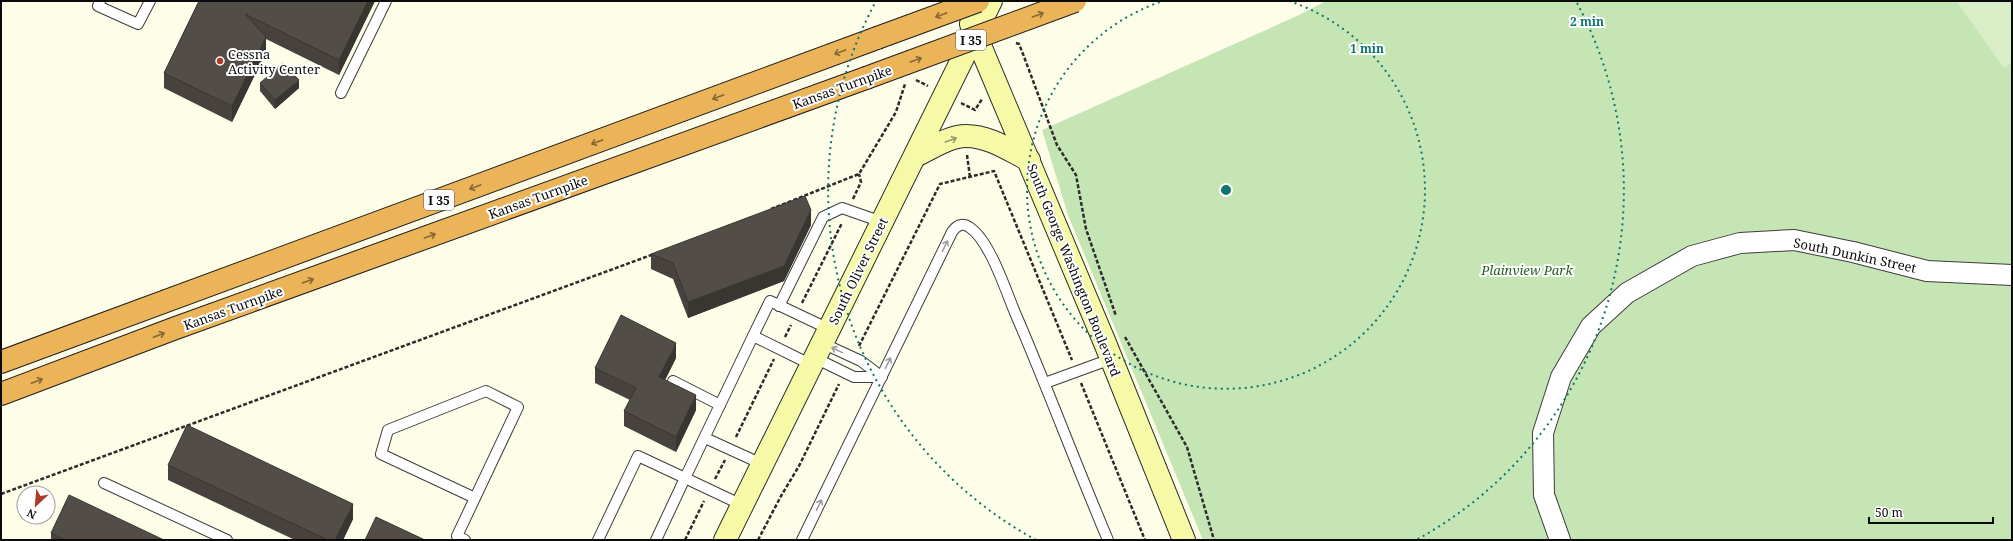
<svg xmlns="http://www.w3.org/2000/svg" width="2013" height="541" font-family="'Noto Serif',serif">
<rect width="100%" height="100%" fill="#fefde8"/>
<polygon fill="#c6e5b5" points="1326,1 2012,1 2012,540 1203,540 1068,215 1042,130 1297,16"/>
<polygon fill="#d9edc6" points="1956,1 2012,1 2012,62 2004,68"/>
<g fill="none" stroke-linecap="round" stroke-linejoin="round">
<g stroke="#3d3d3d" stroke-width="12">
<g id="lane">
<polyline points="100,1 98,6 138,24 150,1"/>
<polyline points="341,93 386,1"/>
<polyline points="779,306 823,217 842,208 882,222"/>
<polyline points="753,336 770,301 829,329"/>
<polyline points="815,358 854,377 882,377 861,361 822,343"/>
<polyline points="673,381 720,405"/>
<polyline points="1045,383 1111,359"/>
<polyline points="705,438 762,464"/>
<polyline points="104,483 227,540"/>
<polyline points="465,540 457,536 518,407 486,391 388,430 381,454 475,498"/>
<polyline points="598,540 638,456 685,478 753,336 812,365"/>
<polyline points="656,540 685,478 742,505"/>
<path d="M802,540l150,-308c4,-6 10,-10 17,-5 21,13 37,65 47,88 32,74 60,150 92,225"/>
</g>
</g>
<g stroke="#3d3d3d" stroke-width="22">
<polyline id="street" points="1560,540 1544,495 1543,433 1561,377 1591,326 1627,293 1692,256 1740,243 1794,240 1853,252 1927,271 2012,275"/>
</g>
<g stroke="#2c2c2c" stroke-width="24">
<g id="secondary">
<polyline points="971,24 1105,343 1184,540"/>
<path d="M915,156c15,-7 34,-20 51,-20 23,0 43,14 63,24"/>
<polyline points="725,540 991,1"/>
</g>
</g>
<g stroke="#1b1b1b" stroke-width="24">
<g id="highway">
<polyline points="1,362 877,38"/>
<polyline points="1,394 173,329 866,78"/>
</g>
</g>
<g stroke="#2c2c2c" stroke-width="2.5" stroke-dasharray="4 2" stroke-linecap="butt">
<polyline points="1016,43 1019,44 1023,54 1057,145 1076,175 1086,229 1116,316"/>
<polyline points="916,80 928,86"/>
<polyline points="961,103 975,110 982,99"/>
<polyline points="967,155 970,177"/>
<polyline points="853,199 861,182 859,174"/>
<polyline points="771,209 859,174 896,112 905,84"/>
<polyline points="802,303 842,223"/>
<polyline points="785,337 791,325"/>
<polyline points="1125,337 1187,447 1214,540"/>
<polyline points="859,346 940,184 994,171 1072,360"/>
<polyline points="1081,383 1145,540"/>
<polyline points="736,437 774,359"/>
<polyline points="715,479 725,460"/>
<polyline points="1,494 654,254"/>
<polyline points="685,540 704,501"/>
<polyline points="758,540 781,496 799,466 839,384"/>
</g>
<use href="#lane" stroke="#fff" stroke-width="10"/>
<use href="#street" stroke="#fff" stroke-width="20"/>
<use href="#secondary" stroke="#f6faa6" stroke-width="22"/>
<use href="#highway" stroke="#ecb458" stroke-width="22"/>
<g stroke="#1b1b1b" stroke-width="24" stroke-linecap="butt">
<g id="highway-bridge">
<polyline points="877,38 978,1"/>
<polyline points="866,78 1075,1"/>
</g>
</g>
<use href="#highway-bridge" stroke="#ecb458" stroke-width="22"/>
</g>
<g fill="#47423d">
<polygon points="199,1 375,1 339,75 266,39 266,52 232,122 164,88 164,73"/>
<polygon points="260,83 299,88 275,109 260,91"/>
<polygon points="811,225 784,281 688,318 673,279 651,269 651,254"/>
<polygon points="676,358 665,380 696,410 676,452 624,426 624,411 630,400 595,383 595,368"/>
<polygon points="168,465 353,519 343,540 295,540 168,480"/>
<polygon points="51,533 164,540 51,540"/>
</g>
<g fill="#393632">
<polygon points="368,1 375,1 339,75 339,60"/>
<polygon points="266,37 266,52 232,122 232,106"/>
<polygon points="299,80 299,88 275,109 275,100"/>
<polygon points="811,210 811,225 784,281 688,318 688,302"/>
<polygon points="676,343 676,358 659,392 659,377"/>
<polygon points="696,395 696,410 676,452 676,437"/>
<polygon points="353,504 353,519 343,540 335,540"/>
</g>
<g fill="#524d47" stroke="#393632">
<polygon points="199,1 368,1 339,60 245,14 266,37 232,106 164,73"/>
<polygon points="283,63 299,80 275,100 260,83"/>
<polygon points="805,196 811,210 784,266 688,302 673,263 651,254"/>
<polygon points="621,315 676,343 659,377 696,395 676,437 624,411 636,388 595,368"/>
<polygon points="187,425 353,504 335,540 328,540 168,465"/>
<polygon points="69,495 164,540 65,540 51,533"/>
<polygon points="376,517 425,540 365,540"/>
</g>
<defs><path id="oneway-shaft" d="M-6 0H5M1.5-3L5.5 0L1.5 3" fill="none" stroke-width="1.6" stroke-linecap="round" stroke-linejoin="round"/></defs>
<g stroke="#866835">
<use href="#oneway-shaft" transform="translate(941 15) rotate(160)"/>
<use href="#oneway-shaft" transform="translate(1038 15) rotate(-20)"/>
<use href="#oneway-shaft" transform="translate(840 52) rotate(160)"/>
<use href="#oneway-shaft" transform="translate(916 60) rotate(-20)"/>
<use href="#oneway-shaft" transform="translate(718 97) rotate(160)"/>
<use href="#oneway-shaft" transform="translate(597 142) rotate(160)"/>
<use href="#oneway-shaft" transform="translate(475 187) rotate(160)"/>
<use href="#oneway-shaft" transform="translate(430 236) rotate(-20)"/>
<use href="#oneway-shaft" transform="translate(308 281) rotate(-20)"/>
<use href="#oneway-shaft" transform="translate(159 335) rotate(-21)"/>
<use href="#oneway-shaft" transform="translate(37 381) rotate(-21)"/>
</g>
<use stroke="#989a68" href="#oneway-shaft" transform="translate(951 140) rotate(-20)"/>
<g stroke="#9d9d9d">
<use href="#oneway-shaft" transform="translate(945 246) rotate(-64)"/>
<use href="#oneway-shaft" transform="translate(837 350) rotate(-154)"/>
<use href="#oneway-shaft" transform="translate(888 363) rotate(-64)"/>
<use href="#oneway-shaft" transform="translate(819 505) rotate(-64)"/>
</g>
<g fill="none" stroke="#0f766e" stroke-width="2" stroke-dasharray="2 4">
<path d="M1289 1A199 199 0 1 1 1163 1"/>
<path d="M1036 540A398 398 0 0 1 875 3M1577 3A398 398 0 0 1 1416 540"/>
</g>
<circle fill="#b13b2b" stroke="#fff" stroke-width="1.5" cx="220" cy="61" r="4"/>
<g text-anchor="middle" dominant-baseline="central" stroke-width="4" stroke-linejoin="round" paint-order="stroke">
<g fill="#fff" stroke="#545454" stroke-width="1">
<rect x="956" y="30" width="30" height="20" rx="3"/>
<rect x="424" y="190" width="30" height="20" rx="3"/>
</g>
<g font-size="12" font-weight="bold" fill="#0a0a0a">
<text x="971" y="40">I 35</text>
<text x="439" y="200">I 35</text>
</g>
<g font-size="13" fill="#0a0a0a" stroke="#fff" text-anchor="start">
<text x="228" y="54">Cessna<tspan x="228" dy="15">Activity Center</tspan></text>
</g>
<g font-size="13" fill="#0a0a0a" stroke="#fff">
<text transform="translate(842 87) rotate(-20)">Kansas Turnpike</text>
<text transform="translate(538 197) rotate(-20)">Kansas Turnpike</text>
<text transform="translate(1855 255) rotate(12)">South Dunkin Street</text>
<text transform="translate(1074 270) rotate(68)">South George Washington Boulevard</text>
<text transform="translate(858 271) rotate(-64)">South Oliver Street</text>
<text transform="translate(233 308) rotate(-20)">Kansas Turnpike</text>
</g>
<g font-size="13" font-style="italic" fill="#225d1f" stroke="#fff">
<text x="1527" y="270">Plainview Park</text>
</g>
</g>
<circle cx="1226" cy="190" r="6" fill="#0f766e" stroke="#fff" stroke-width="2"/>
<g font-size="12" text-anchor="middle" font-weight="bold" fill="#0f766e" stroke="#fff" stroke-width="4" stroke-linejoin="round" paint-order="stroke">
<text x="1587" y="26">2 min</text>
<text x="1367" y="53">1 min</text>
</g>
<rect width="2013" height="541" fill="none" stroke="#0a0a0a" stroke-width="4"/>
<g transform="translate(36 505) rotate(206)"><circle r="19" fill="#ffffff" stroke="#9d9d9d"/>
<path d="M0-3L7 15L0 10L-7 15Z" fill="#b13b2b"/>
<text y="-6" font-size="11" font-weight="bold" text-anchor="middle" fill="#0a0a0a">N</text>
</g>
<path d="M1869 517v6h124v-6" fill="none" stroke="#0a0a0a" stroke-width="2"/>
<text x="1875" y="517" font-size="12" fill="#0a0a0a" stroke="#ffffff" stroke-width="3" paint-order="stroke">50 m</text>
</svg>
